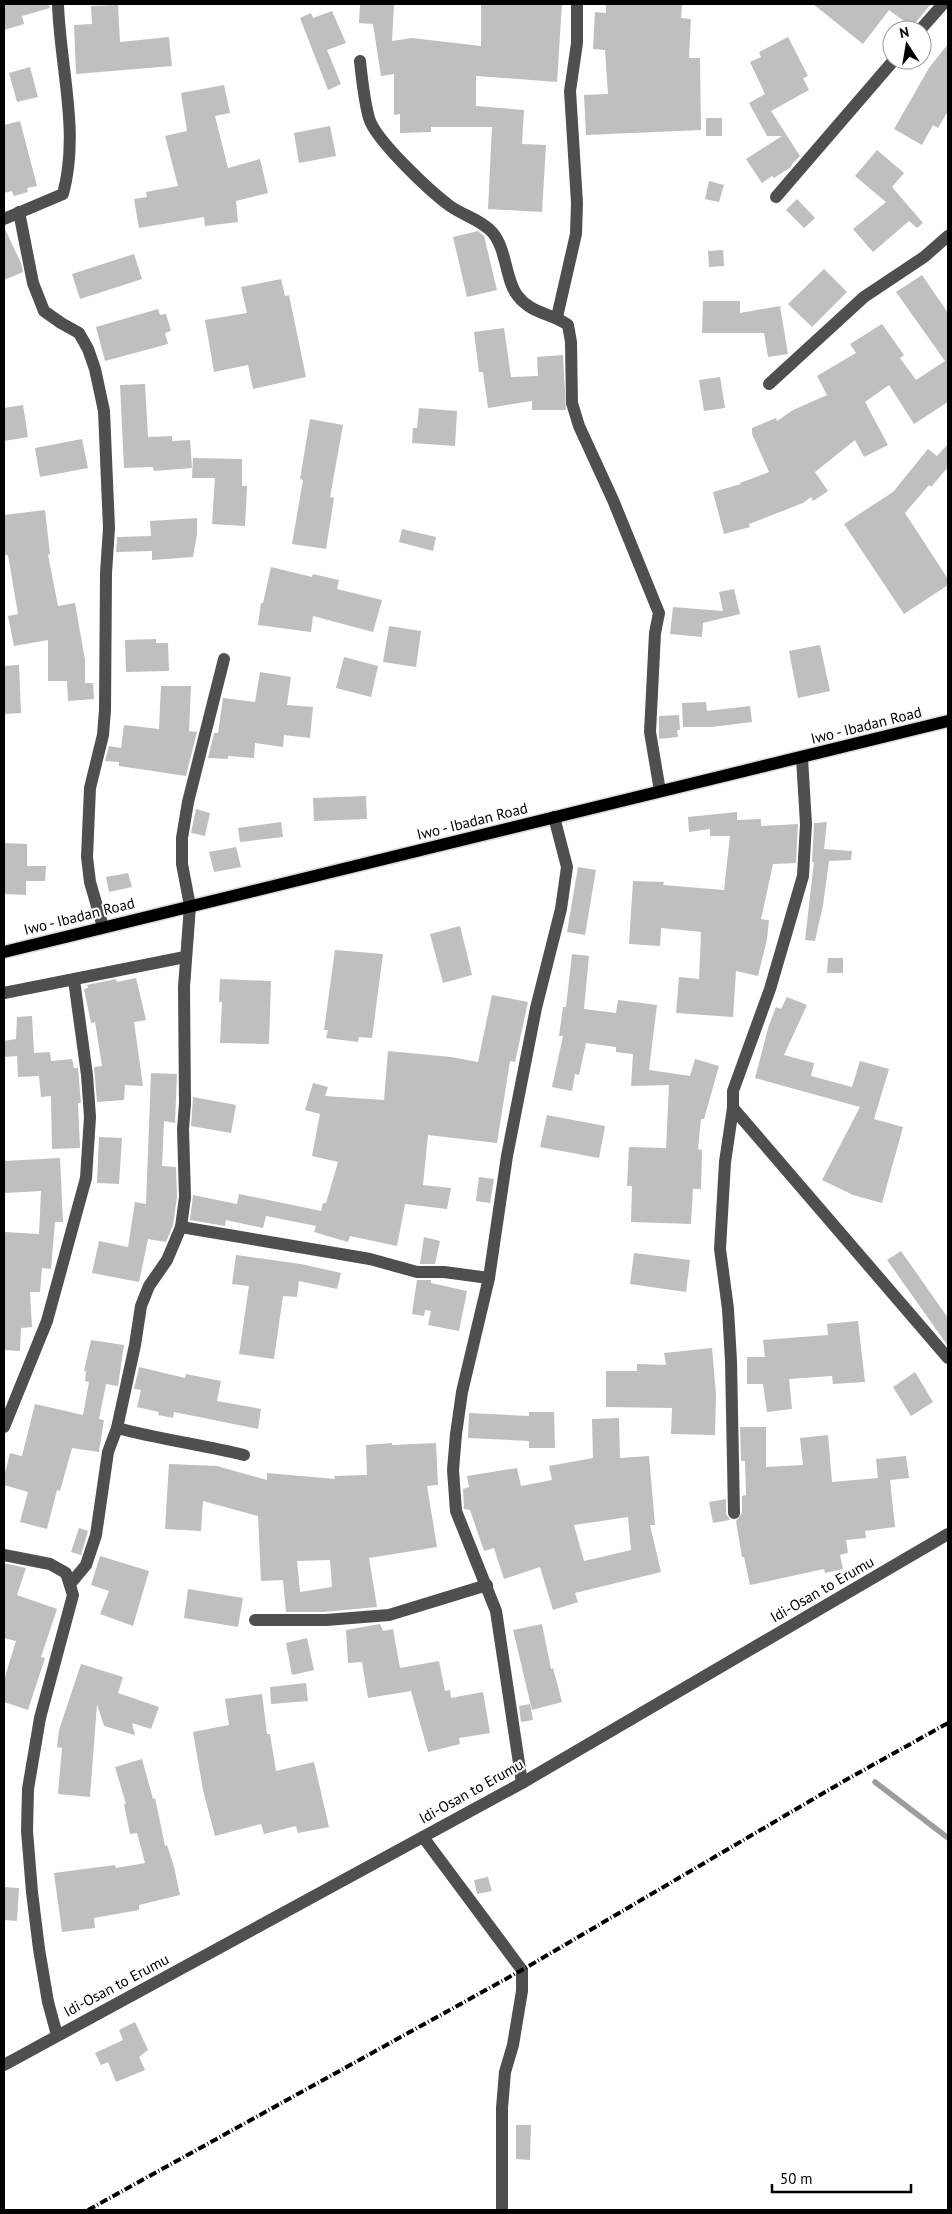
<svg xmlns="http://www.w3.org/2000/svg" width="952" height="2214" font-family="'PT Sans',sans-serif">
<rect width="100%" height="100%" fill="#fff"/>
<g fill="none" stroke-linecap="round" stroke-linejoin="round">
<polyline stroke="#9d9d9d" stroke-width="5.5" points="875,1782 948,1838"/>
</g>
<g fill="#bfbfbf" fill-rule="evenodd">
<polygon points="4,4 49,4 50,8 22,16 24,24 4,30"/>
<polygon points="360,4 394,4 392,41 412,38 481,46 481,4 562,4 557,82 476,76 476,106 524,110 522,144 546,145 542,212 488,209 492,127 431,127 431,132 400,133 400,114 394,115 394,74 381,76 373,24 359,23"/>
<polygon points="606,4 682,4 681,18 691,19 689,58 700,58 701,130 586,135 584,95 608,94 605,50 593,49 595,12 606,13"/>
<polygon points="813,4 931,4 912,27 889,10 863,44"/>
<polygon points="118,5 120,42 169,37 172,66 76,74 74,25 92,24 91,6"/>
<polygon points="332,11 346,43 327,50 341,84 328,90 300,18 311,13 313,18"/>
<polygon points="788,37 808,76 803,78 809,90 771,111 800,156 792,164 791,167 774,178 772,176 762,183 746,159 782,136 767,136 749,103 765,94 750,62 761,57 759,52"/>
<polygon points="948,44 948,111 938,128 933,125 922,145 894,129 929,68"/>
<polygon points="30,67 38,97 17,102 9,73"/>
<polygon points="224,85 230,113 215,116 228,168 260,159 268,193 236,201 238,222 205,226 204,217 139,228 134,199 147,197 146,192 178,186 165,136 187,131 181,93"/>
<rect x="706" y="118" width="16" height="18"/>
<polygon points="20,121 37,186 27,188 28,192 14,196 12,191 4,193 4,125"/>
<polygon points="330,126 336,156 299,163 294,133"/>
<polygon points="877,150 904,173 892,187 923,223 917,228 909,221 873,252 853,229 886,202 855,176"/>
<polygon points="709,181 724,185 719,202 705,199"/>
<polygon points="797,199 815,218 804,228 786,210"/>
<polygon points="4,227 21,263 23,272 4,280"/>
<polygon points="478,231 484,236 497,290 467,297 453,237"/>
<polygon points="723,250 724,266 709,267 708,251"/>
<polygon points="134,254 142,279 80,299 72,274"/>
<polygon points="824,269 847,292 812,327 788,304"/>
<polygon points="922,275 948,313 948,402 914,424 889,385 865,402 888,445 864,457 855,440 815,472 828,491 813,501 811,497 803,503 749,524 750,527 724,534 713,492 741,484 740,483 769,472 752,434 752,428 776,418 777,421 793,410 827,395 817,376 856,353 850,344 882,324 904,355 900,358 916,380 945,361 896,292"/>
<polygon points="281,279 285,296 289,295 306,377 253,389 248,365 214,372 205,320 247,313 241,287"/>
<polygon points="703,301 740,301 740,313 780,306 788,354 768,357 764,333 702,333"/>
<polygon points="158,309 160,315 166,314 171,331 165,333 168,344 105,361 96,327"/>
<polygon points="504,328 511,377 538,376 537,357 563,355 566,410 532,410 532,401 488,408 483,372 479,372 474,332"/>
<polygon points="720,377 725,408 704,411 699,380"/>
<polygon points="145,384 148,437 172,436 172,441 190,440 192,468 154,471 153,467 124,468 120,385"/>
<polygon points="23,405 28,437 4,441 4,408"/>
<polygon points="419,408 457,411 455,446 412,443 413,428 417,428"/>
<polygon points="310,419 343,425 330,497 334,498 326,549 292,544 303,480 300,479"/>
<polygon points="82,439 88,468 40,477 35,448"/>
<polygon points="948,444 948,467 931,487 929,485 905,513 948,579 948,585 904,614 844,524 893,492 928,449 937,456"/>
<polygon points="193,458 242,459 242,486 247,486 245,526 212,524 215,478 192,478"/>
<polygon points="45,510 50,554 48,555 58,606 75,603 85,660 85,683 93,683 94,699 68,701 67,681 48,681 48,640 14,646 8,616 18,614 8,555 4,555 4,515"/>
<polygon points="197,518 197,534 193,557 152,560 152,551 116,552 117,537 151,536 150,521"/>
<polygon points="402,529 436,537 433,551 399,542"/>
<polygon points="271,567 312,577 313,574 339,580 337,589 382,600 373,632 313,616 311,632 258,625 261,603 263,603"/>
<polygon points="734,589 740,614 703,623 702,637 670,634 673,607 723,611 719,592"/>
<polygon points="389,626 421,631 416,667 383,662"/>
<polygon points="156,639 156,643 168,643 169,671 126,672 125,640"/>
<polygon points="820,645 830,691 798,698 789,651"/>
<polygon points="344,657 378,666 371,697 336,688"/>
<polygon points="19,665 21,713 4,714 4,666"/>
<polygon points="260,672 291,677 287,705 313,707 310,738 284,735 283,747 255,743 254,758 228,756 228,759 208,758 214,733 218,733 223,698 255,702"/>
<polygon points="161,686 191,686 189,731 197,732 186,776 119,766 119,762 105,761 109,746 121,748 124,725 159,729"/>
<polygon points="706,702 707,711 750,706 752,722 711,727 683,727 682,703"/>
<polygon points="679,715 680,730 677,730 678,737 659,739 659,716"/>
<polygon points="366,796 367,819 314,821 313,798"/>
<polygon points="196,809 210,813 205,836 191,833"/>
<polygon points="737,812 737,820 761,819 761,826 798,824 796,863 773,864 761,919 769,920 767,939 758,976 736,971 733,1017 676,1013 679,977 699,979 701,932 661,928 660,946 629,944 633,881 664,882 663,885 724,890 730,836 710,836 710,829 689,832 688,817"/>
<polygon points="281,822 283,837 240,842 238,828"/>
<polygon points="827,822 824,849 852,851 851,860 829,861 823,905 815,941 805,940 814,862 812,862 814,823"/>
<polygon points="4,843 27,844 27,866 46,866 45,881 26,881 26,895 4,894"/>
<polygon points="236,847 241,867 214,872 209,852"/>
<polygon points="578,867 596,870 585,935 567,932"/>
<polygon points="128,873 132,887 109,892 106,877"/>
<polygon points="460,926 472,975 443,983 430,934"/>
<polygon points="335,950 383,954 372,1038 359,1037 358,1042 326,1038 328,1030 324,1030"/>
<polygon points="572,954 589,956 584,1009 616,1013 618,1000 657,1005 649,1070 690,1076 695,1059 719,1066 704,1119 701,1119 698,1149 702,1150 701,1189 693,1189 691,1224 631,1222 632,1186 627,1186 629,1147 666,1148 669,1085 631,1086 633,1054 616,1052 616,1047 586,1043 579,1075 575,1074 572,1091 552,1087 563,1036 559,1036 563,1007 566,1007"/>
<polygon points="828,958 843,958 843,973 827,973"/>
<polygon points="136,978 146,1020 134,1022 143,1086 125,1085 124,1100 97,1102 94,1067 102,1066 95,1022 91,1023 84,989 88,988 87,985 116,979 117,982"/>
<polygon points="220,979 271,981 269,1044 220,1043 222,1002 219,1002"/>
<polygon points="492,995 528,1002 515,1062 510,1061 497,1143 428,1135 423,1185 451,1188 447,1209 405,1204 397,1246 350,1236 348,1242 314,1232 316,1226 266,1216 263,1228 226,1220 225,1226 190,1220 193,1195 237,1204 239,1194 321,1211 323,1203 326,1203 338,1162 312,1156 320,1114 305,1110 313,1083 328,1087 325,1096 384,1100 388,1051 451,1057 478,1062"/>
<polygon points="787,997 807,1005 784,1055 814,1063 811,1076 852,1087 860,1061 889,1069 874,1119 903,1127 882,1203 853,1195 822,1180 860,1107 755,1078 769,1025 776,1007 781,1009"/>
<polygon points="32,1016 34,1053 50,1052 51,1061 72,1059 74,1068 78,1068 81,1103 78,1103 80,1148 52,1149 51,1096 41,1097 39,1076 18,1077 17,1056 4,1057 4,1041 16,1039 17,1017"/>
<polygon points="151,1073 177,1074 175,1123 164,1121 162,1166 176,1167 177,1197 173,1225 166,1242 148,1239 139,1282 92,1273 99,1241 128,1247 135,1202 146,1204"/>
<polygon points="193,1097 236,1105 231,1133 191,1126"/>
<polygon points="547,1115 605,1126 599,1158 540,1147"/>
<polygon points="99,1137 122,1138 119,1184 97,1183"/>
<polygon points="60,1158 63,1222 55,1222 51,1269 42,1268 40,1292 30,1292 32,1327 21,1328 20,1351 4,1350 4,1232 39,1234 41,1191 4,1193 4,1161"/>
<polygon points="479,1177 494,1179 490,1203 476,1201"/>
<polygon points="424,1237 440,1241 435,1264 420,1264"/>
<polygon points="901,1251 948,1318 948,1346 887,1260"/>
<polygon points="634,1253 690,1260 686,1292 630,1284"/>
<polygon points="236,1255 301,1264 341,1273 337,1289 299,1281 297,1297 283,1296 274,1359 239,1354 249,1286 232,1284"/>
<polygon points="417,1280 431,1280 431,1283 467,1291 459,1331 428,1325 431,1311 425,1310 424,1316 412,1314"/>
<polygon points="858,1321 865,1382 833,1384 832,1376 789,1379 792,1409 767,1412 763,1384 747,1384 747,1357 765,1357 763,1340 828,1335 827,1324"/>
<polygon points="91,1340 124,1345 118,1386 106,1384 99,1419 104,1420 99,1452 72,1448 60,1491 57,1490 47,1529 20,1522 28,1492 4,1485 4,1477 10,1453 22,1456 35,1404 83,1415 89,1382 85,1381 86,1371 84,1371"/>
<polygon points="712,1348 716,1395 715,1435 671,1434 672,1408 606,1407 606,1371 637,1371 637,1364 666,1365 664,1353"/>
<polygon points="139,1367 185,1378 186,1374 221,1381 217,1401 261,1409 258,1429 174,1412 173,1418 158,1415 159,1412 137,1407 141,1390 134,1389"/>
<polygon points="915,1372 933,1402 911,1416 893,1387"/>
<polygon points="529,1412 554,1412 555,1448 529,1448 529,1441 468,1438 469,1413 529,1416"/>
<path d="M619,1418l1,40 29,-2 6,69h-5l11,47 -86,21 3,9 -25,8 -13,-43 -36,12 -10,-31 -10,3 -14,-41 -6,-1 -1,-20 6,-2 -2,-11 50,-8 4,18 31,-6 -3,-14 44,-8 -1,-39zM628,1517l3,33 -47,11 -10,-36z"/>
<polygon points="740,1427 766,1427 766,1467 803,1465 800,1438 828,1435 832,1482 878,1478 876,1459 906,1456 909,1478 890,1480 895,1527 865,1531 866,1538 846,1540 848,1553 840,1555 843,1569 825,1573 824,1569 750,1585 744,1557 742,1557 736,1521 742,1513 742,1496 746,1495 745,1461 741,1461"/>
<path d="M392,1443v2l44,-2 2,42 -11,1 10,61 -68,11 8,49 -54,5h-37l-3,-32 -22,1 -3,-65 -55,-15 -2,30 -36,-2 4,-65 48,2 50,14v-7l68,6 -1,-3 33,-1 -1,-30zM330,1560l2,27 -32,5 -3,-31z"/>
<polygon points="726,1499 726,1514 730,1520 713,1523 709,1502"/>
<polygon points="79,1528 88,1531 81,1555 71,1552"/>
<polygon points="100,1556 149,1571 133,1626 100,1614 109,1591 91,1585"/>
<polygon points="4,1563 26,1568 17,1595 57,1609 41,1657 45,1658 28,1710 4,1702 4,1680 16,1641 4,1638"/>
<polygon points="188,1589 243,1598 238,1627 184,1618"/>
<polygon points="380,1624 383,1631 393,1629 400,1668 439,1661 445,1691 450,1690 451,1698 483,1692 490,1733 459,1738 460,1744 428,1752 411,1691 368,1698 362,1662 348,1663 346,1630"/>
<polygon points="542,1624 551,1669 553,1668 562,1702 532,1710 513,1630"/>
<polygon points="307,1638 314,1670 292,1675 286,1643"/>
<polygon points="81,1664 123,1677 118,1693 159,1707 151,1729 132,1723 135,1735 104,1726 97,1704 90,1797 58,1794 62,1748 57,1747 59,1730"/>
<polygon points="306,1683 308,1701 271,1704 270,1687"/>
<polygon points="262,1694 267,1734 270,1734 276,1771 314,1762 329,1827 298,1833 296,1826 264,1834 261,1824 215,1836 203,1790 193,1732 229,1725 225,1699"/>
<polygon points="530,1704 533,1720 521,1722 519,1706"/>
<polygon points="142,1759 153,1799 155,1798 165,1846 167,1845 174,1867 180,1895 139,1905 139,1910 94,1918 95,1928 62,1932 54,1873 115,1865 116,1868 145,1863 137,1833 130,1834 124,1804 126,1804 115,1767"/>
<polygon points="488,1877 492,1891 477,1894 474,1880"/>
<polygon points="4,1887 19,1888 17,1921 4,1920"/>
<polygon points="135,2022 148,2050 139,2057 145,2070 116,2082 108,2062 101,2065 95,2053 123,2040 119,2030"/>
<polygon points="516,2125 531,2125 530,2160 516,2159"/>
</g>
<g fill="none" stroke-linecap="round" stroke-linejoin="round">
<g stroke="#dbdbdb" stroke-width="15">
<polyline id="major" points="4,952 948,721"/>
</g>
<g stroke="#4f4f4f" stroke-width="12">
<polyline points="920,30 943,4"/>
<path d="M360,61c2,19 4,39 9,57 6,22 62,74 81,88 14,10 30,13 42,26 15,17 13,47 25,63 14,19 34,18 51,30l3,17 1,61 7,23 34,74 46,113 -4,20 -5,99 10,59"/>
<polyline points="776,197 894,60"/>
<polyline points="19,212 33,283 44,311 61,323 79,333 88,349 95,369 104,411 109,528 106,573 105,710 103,735 90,788 87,857 90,882 103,927"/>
<path d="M4,219l59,-25c17,-62 -3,-127 -5,-190"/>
<polyline points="557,317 576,234 577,203 570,91 577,43 577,4"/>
<polyline points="769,384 864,297 924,257 948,236"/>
<polyline points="802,758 806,824 803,876 770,989 733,1091 733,1108 948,1358"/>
<polyline points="4,993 185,957"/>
<polyline points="733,1108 725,1162 720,1249 728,1309 731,1361 734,1513"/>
<polyline points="181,1227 370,1259 417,1272 444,1272 489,1278"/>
<polyline points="4,1427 47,1321 86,1178 90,1117 87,1075 74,980"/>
<path d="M117,1428c42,11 85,17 127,27"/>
<polyline points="4,1555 50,1564 66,1573 73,1595 40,1718 28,1789 27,1831 32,1892 39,1949 48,2002 57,2035"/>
<polyline points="71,1583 86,1565 96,1535 108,1452 117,1428 135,1345 141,1306 149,1286 167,1260 181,1227 185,1197 183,1129 185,1104 184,987 190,906 182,864 182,838 188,802 224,659"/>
<polyline points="255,1620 326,1620 389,1615 487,1585"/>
<polyline points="522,1783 496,1611 456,1511 453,1470 456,1434 462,1392 489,1278 507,1156 536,1008 561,909 567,867 554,817"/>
<polyline points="423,1837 522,1970 522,1991 513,2045 505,2072 502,2108 502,2210"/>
<polyline points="4,2065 522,1783 948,1534"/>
</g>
<use href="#major" stroke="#000" stroke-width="12"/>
<polyline stroke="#000" stroke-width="4" stroke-dasharray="8 2.5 1 2.5" stroke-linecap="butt" points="88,2210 522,1970 844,1781 948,1723"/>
</g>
<g text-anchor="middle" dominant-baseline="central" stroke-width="4" stroke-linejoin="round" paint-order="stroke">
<g font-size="15" fill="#000" stroke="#fff">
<text transform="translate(866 725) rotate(-14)">Iwo - Ibadan Road</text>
<text transform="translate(472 821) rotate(-14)">Iwo - Ibadan Road</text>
<text transform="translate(79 916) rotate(-14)">Iwo - Ibadan Road</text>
<text transform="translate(822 1589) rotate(-30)">Idi-Osan to Erumu</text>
<text transform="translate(471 1791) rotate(-29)">Idi-Osan to Erumu</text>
<text transform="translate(116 1985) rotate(-28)">Idi-Osan to Erumu</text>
</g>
</g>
<rect width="952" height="2214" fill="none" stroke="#000000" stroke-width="10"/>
<g transform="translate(907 45) rotate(348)"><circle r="24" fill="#ffffff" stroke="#999999"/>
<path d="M0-4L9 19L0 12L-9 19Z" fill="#000000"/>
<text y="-8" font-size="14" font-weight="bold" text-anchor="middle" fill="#000000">N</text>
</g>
<path d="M772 2184v8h139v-8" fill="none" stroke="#000000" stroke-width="2.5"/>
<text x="780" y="2184" font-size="15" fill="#000000" stroke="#ffffff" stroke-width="4" paint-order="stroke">50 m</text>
</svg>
